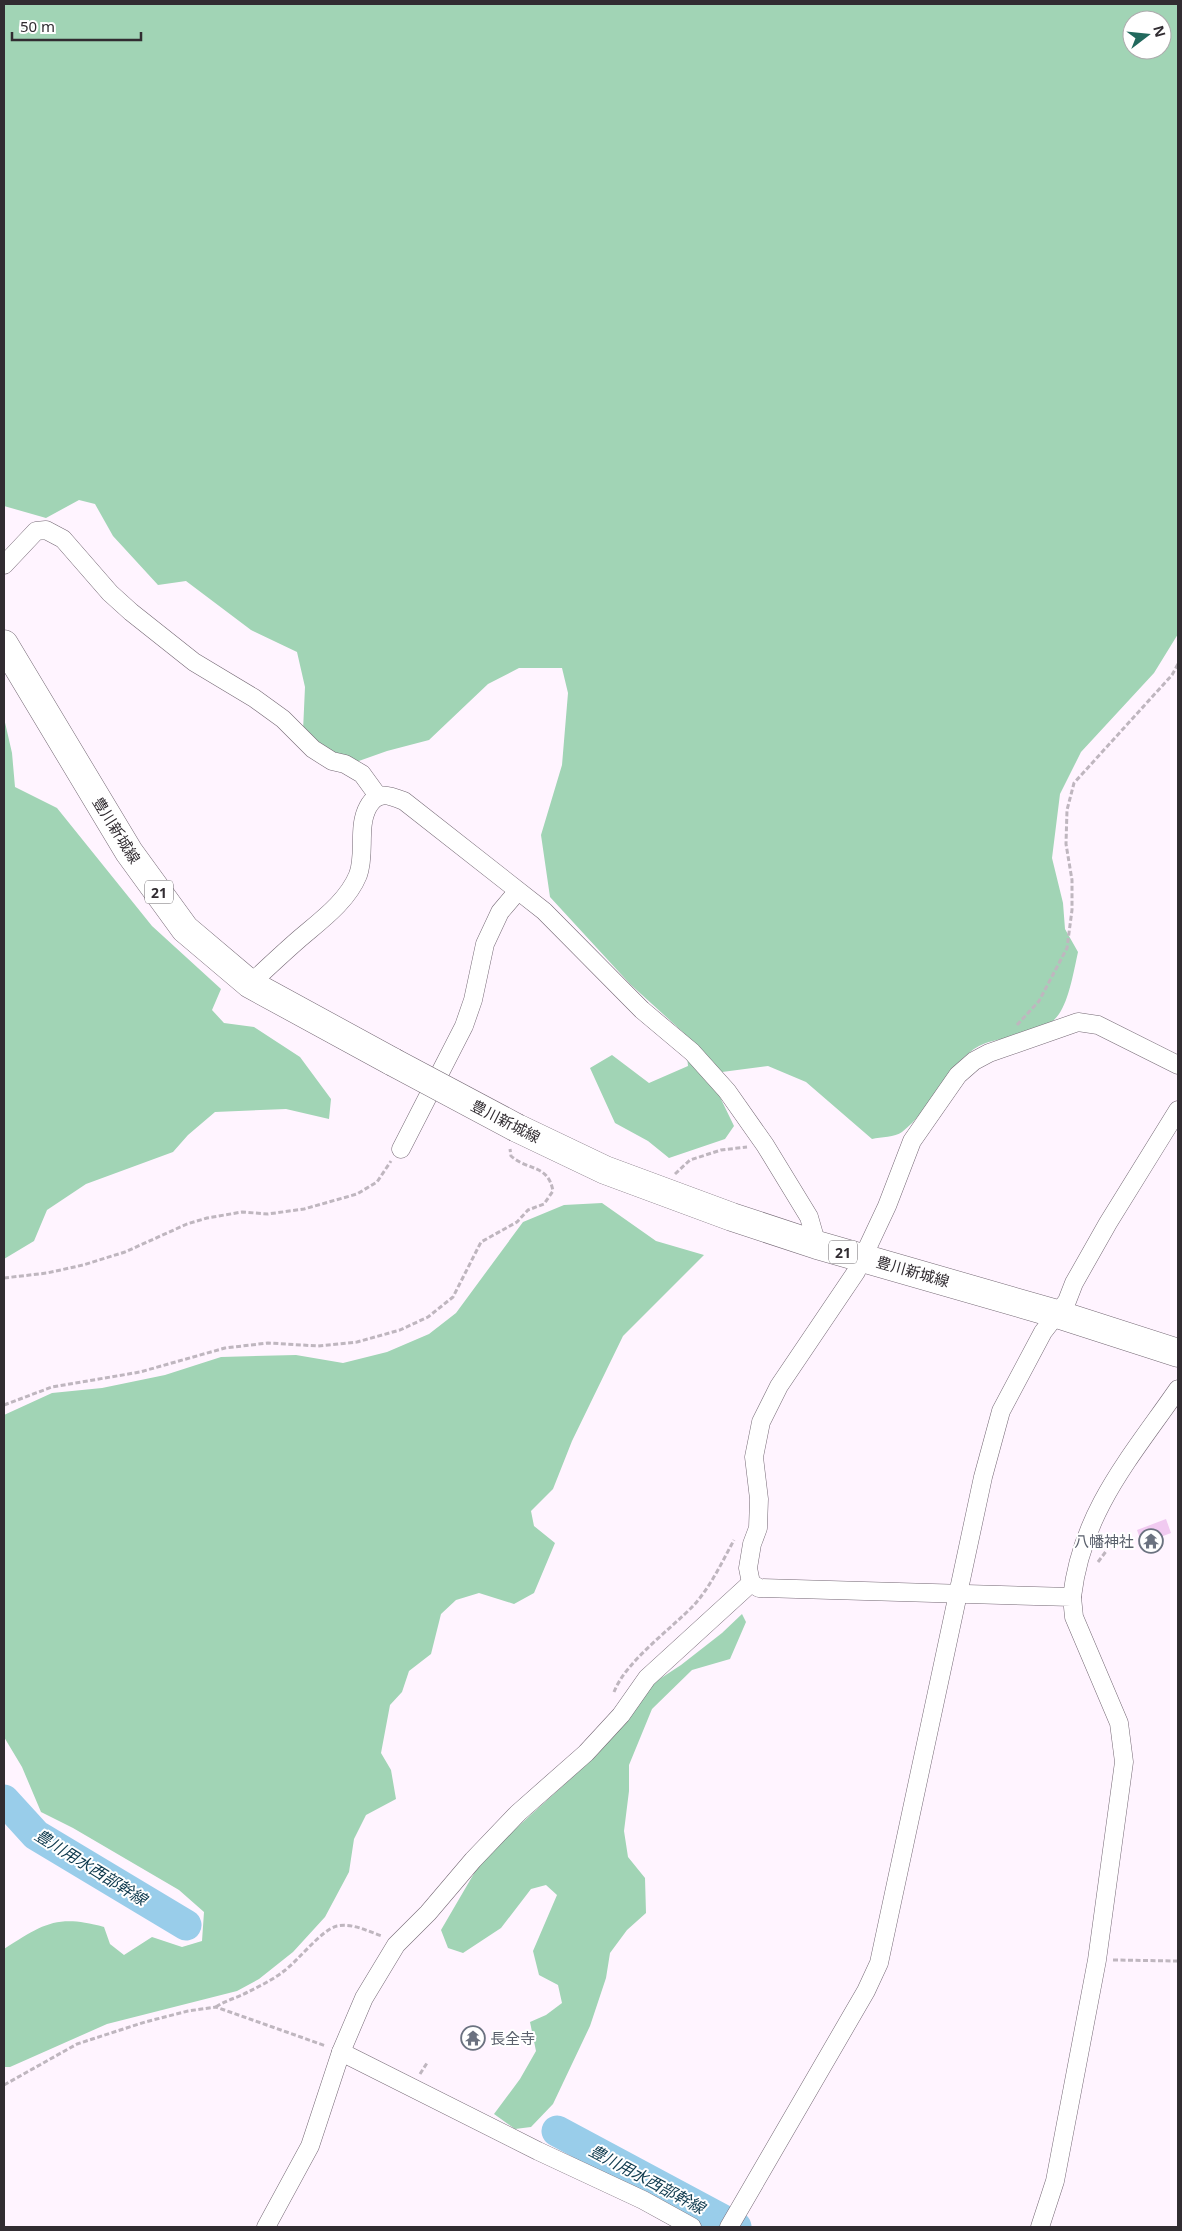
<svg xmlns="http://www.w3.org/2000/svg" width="1182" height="2231" font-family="'Noto Sans','Noto Sans JP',sans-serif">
<rect width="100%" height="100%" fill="#fff4ff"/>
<g fill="#a1d4b5" fill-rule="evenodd">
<path d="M4,4h1174v630l-24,39 -73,79 -21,42 -8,64 11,45 2,26 13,23c-4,18 -9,48 -19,62 -19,27 -55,19 -80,32 -30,16 -48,64 -77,86 -7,5 -21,5 -30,7l-66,-57 -38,-16 -46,6 -4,21 16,33 -9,13 -56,19 -21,-17 -33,-18 -25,-55 22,-13 37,28 39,-17 -3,-32 -55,-50 -80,-87 -9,-62 21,-70 6,-72 -6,-25h-43l-31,16 -59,56 -42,11 -31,11 -33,-9 -20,-22 2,-44 -8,-35 -46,-22 -65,-49 -28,4 -45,-49 -18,-32 -16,-4 -33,18 -42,-12zM1132,20h30v30h-30z"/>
<polygon points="4,718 12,753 15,787 57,808 152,926 221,989 212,1010 224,1023 254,1027 300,1057 331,1099 329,1119 286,1109 215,1112 188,1135 173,1152 86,1184 47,1210 34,1241 4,1259"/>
<path d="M602,1203l54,38 48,14 -81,81 -51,105 -19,48 -22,22 3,15 21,17 -21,50 -20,11 -35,-11 -23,7 -15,14 -10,40 -22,17 -7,21 -12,13 -9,48 10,17 5,29 -30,16 -12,24 -5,33 -24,45 -32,35 -34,27 -22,12 -130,33 -97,43h-6v-118c39,-25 53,-35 100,-22l6,17 14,11 28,-18 30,10 20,-6 2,-29 -25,-22 -106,-62 -32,-16 -19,-45 -18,-30v-322l48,-22 50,-5 63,-13 56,-18 75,-2 47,8 44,-11 42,-18 27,-21 67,-91 41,-17z"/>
<polygon points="742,1614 746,1622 730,1659 692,1670 652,1709 629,1765 629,1791 624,1831 628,1857 645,1878 646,1913 627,1930 610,1953 606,1978 590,2026 553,2104 531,2127 515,2129 494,2114 520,2079 536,2051 530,2022 546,2015 562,2003 558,1985 539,1975 533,1951 557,1895 546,1885 531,1889 501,1928 463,1953 448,1948 441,1930 483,1858 597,1755 649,1686 681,1665 722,1633"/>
</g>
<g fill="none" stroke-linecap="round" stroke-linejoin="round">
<g stroke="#99cdea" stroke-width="31">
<polyline points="4,1800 36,1835 186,1925"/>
<polyline points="557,2131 736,2227"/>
</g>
</g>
<polygon fill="#f1caf1" points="1166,1519 1171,1533 1142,1544 1137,1530"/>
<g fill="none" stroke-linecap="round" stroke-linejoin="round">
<g stroke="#746874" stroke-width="19">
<g id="street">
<polyline points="4,565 36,531 46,530 63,539 110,593 131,612 194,662 254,698 283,719 313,749 332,761 345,764 362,774 378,796"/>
<path d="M250,984c16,-15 32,-30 48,-44 22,-19 49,-38 60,-65 8,-21 -1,-48 10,-68 9,-17 21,-12 36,-6l140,110 98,99 50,42 35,39 38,54 44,72 8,28"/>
<polyline points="401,1149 464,1026 473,1000 485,944 500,912 517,892"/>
<polyline points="751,1583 748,1568 752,1544 758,1528 759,1499 754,1457 761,1422 779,1386 856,1272 887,1206 912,1141 958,1075 974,1061 989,1053 1078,1022 1098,1025 1178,1065"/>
<path d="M1072,1597c10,-86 59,-140 106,-208"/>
<polyline points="341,2052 538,2151 643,2200 692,2227"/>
<polyline points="266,2227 310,2146 341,2052 364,1998 396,1945 428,1913 473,1860 518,1813 586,1753 621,1715 647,1678 751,1583 759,1588 1072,1597 1074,1617 1119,1723 1124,1762 1097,1960 1055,2181 1040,2227"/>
<polyline points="729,2227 866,1991 879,1963 983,1477 1001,1411 1043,1332 1067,1301 1074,1283 1108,1223 1178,1110"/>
</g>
</g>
<g stroke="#746874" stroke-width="29">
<g id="primary">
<polyline points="4,644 129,852 185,929 250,984 393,1062"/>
<polyline points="517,1128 605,1170 732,1217 817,1245 1057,1314 1178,1353"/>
</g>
</g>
<g stroke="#bfb6bf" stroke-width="3" stroke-dasharray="5 2.5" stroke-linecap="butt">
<polyline points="1017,1025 1039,1001 1067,948 1072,910 1072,880 1066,844 1067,810 1074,783 1172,675 1178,664"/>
<polyline points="675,1174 690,1160 721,1150 747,1147"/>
<polyline points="4,1278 47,1273 83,1265 125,1252 187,1224 207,1218 242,1212 268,1214 304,1209 357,1194 377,1182 391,1161"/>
<path d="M4,1405l48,-18 88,-15 85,-24 43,-5 50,3 39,-4 43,-12 28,-13 25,-20 28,-55 36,-20 11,-12 16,-6 9,-13c-5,-27 -25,-20 -42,-35l-1,-7"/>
<polyline points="1098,1562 1107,1550"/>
<path d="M614,1692c12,-31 56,-62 80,-87 17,-19 28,-43 40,-65"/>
<polyline points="1113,1960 1178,1961"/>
<path d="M216,2007c10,-7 21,-9 32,-15 12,-6 26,-13 36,-21 15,-11 37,-41 53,-45 16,-3 30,5 45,10"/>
<polyline points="420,2074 427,2063"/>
<polyline points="4,2085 77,2044 145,2022 188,2011 216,2007 326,2046"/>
</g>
<use href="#street" stroke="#fff" stroke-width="18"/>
<use href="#primary" stroke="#fff" stroke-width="28"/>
<g stroke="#746874" stroke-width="29" stroke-linecap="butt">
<polyline id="primary-bridge" points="393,1062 517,1128"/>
</g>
<use href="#primary-bridge" stroke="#fff" stroke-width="28"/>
</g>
<defs>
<g id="temple-ring" transform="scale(1.25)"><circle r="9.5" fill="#fff" stroke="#6b7280" stroke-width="1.5"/><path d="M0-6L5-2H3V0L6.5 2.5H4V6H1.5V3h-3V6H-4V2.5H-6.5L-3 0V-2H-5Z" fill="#6b7280"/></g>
</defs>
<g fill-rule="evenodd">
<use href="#temple-ring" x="1151" y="1541"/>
<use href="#temple-ring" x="473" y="2038"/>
</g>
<g text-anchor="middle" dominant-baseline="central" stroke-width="4" stroke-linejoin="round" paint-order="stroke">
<g fill="#fff" stroke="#6f6b6f" stroke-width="1">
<rect x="145" y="880.5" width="28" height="23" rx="4"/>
<rect x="829" y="1240.5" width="28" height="23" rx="4"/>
</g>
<g font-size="14" font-weight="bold" fill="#312c31">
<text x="159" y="892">21</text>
<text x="843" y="1252">21</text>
</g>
<g font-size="15" fill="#312c31" stroke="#fff">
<text transform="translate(117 830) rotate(58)">豊川新城線</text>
<text transform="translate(506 1121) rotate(27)">豊川新城線</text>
<text transform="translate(913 1271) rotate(16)">豊川新城線</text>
</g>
<g font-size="15" fill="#5b616d" stroke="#fff" text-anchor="end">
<text x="1134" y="1541">八幡神社</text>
<text x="490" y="2038" text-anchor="start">長全寺</text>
</g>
<g font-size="16" font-style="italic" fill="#0d394d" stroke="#fff">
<text transform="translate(91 1867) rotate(32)">豊川用水西部幹線</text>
<text transform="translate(647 2179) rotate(28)">豊川用水西部幹線</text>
</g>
</g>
<rect width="1182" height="2231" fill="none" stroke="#312c31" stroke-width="10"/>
<g transform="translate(1147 35) rotate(74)"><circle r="24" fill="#ffffff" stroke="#adabad"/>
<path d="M0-4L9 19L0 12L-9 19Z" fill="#22695d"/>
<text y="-8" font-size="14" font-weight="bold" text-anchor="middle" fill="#312c31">N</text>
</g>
<path d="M12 32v8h129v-8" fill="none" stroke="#312c31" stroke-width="2.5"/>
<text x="20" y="32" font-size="15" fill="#312c31" stroke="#ffffff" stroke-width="4" paint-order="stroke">50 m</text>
</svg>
